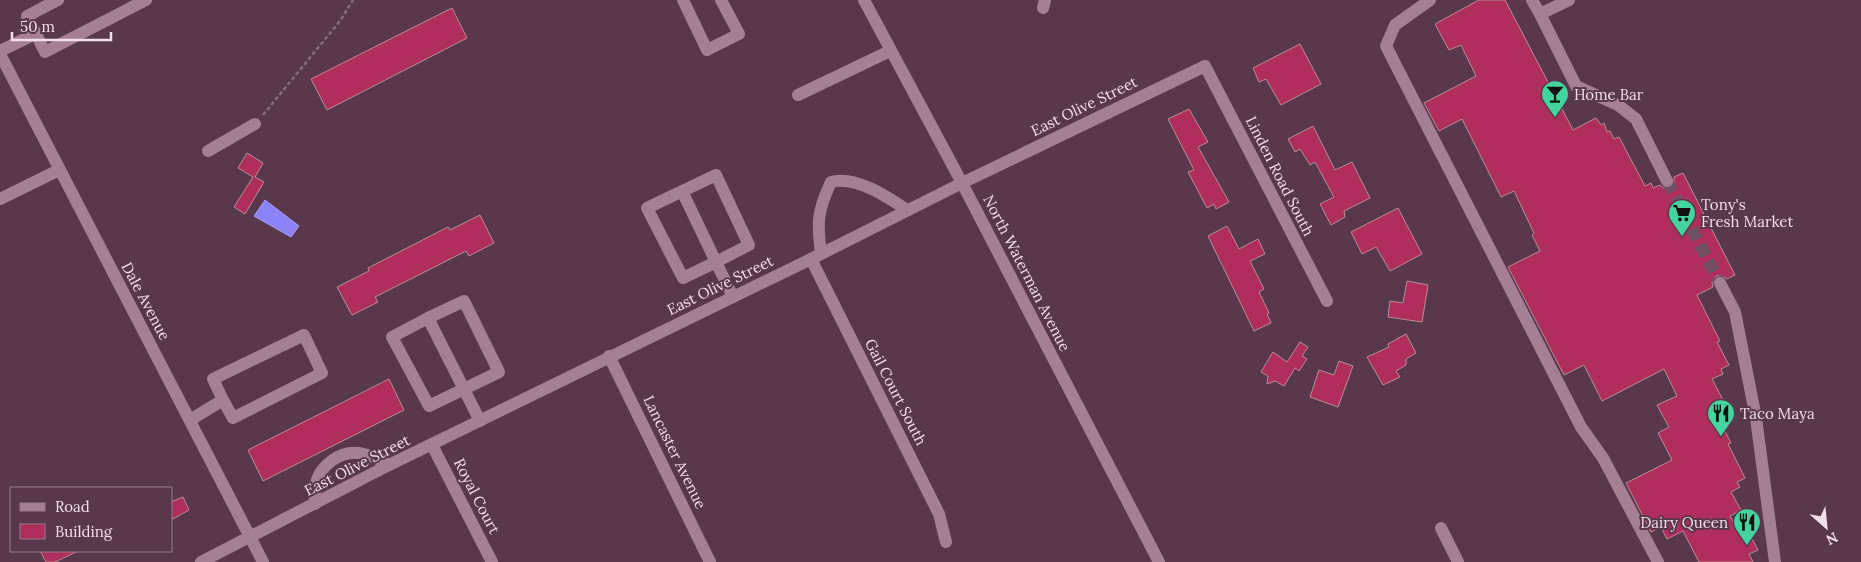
<svg xmlns="http://www.w3.org/2000/svg" width="1861" height="562" font-family="Lora,serif">
<rect width="100%" height="100%" fill="#59384b"/>
<polygon fill="#8c82f7" stroke="#ab9ef3" points="265,200 299,226 291,237 254,216"/>
<g fill="#af2e5b" stroke="#b98e97">
<polygon points="1479,0 1505,0 1573,130 1596,118 1601,125 1604,123 1607,132 1610,131 1614,139 1619,137 1645,186 1651,183 1653,188 1660,185 1663,188 1670,188 1674,185 1674,177 1683,173 1735,275 1727,279 1721,275 1716,276 1712,282 1713,287 1697,295 1720,341 1717,342 1729,365 1721,369 1723,374 1712,379 1723,400 1712,406 1731,443 1728,444 1745,478 1737,482 1740,487 1731,492 1741,510 1730,516 1740,535 1748,531 1758,550 1749,554 1753,562 1699,562 1683,531 1667,539 1661,527 1651,532 1626,483 1672,460 1658,433 1669,427 1657,405 1677,396 1664,369 1602,401 1584,365 1564,375 1508,267 1540,251 1532,235 1534,233 1514,191 1501,197 1462,119 1439,131 1424,103 1476,76 1461,45 1449,50 1435,24"/>
<polygon points="452,8 467,38 327,110 311,79"/>
<polygon points="1300,44 1321,84 1281,105 1266,79 1259,82 1253,68"/>
<polygon points="1189,109 1208,142 1198,147 1229,202 1216,209 1214,204 1207,208 1188,172 1194,170 1168,119"/>
<polygon points="1313,126 1335,170 1352,162 1370,198 1344,211 1345,217 1331,225 1320,204 1334,197 1315,162 1310,165 1300,149 1295,152 1288,139"/>
<polygon points="247,153 263,163 255,177 264,182 245,214 234,207 253,177 238,168"/>
<polygon points="1398,208 1422,254 1390,271 1376,247 1362,254 1351,232"/>
<polygon points="480,215 494,243 469,256 466,251 375,297 378,302 352,315 337,287 369,271 368,268 448,227 450,230"/>
<polygon points="1227,226 1239,249 1258,239 1265,254 1250,261 1264,289 1259,292 1269,313 1267,314 1271,323 1254,331 1208,236"/>
<polygon points="1407,281 1428,285 1422,322 1388,317 1390,301 1403,303"/>
<polygon points="1406,334 1416,353 1406,359 1406,365 1396,371 1400,377 1383,385 1367,357 1389,347 1388,344"/>
<polygon points="1300,342 1308,347 1302,356 1307,359 1299,371 1295,368 1284,386 1275,381 1267,384 1268,376 1261,372 1273,352 1287,362"/>
<polygon points="1339,361 1353,366 1338,407 1310,397 1319,370 1334,375"/>
<polygon points="389,379 404,410 263,481 248,450"/>
<polygon points="183,497 189,510 171,520 171,502"/>
<polygon points="40,551 78,551 55,562 46,562"/>
</g>
<g fill="none" stroke-linecap="round" stroke-linejoin="round">
<polyline stroke="#705163" stroke-width="12" stroke-dasharray="12 6" stroke-linecap="butt" points="1667,181 1720,283"/>
<polyline stroke="#896b7c" stroke-width="2.5" stroke-dasharray="4 2.5" stroke-linecap="butt" points="263,115 340,21 353,0"/>
<g stroke="#a58095" stroke-width="12">
<polyline points="58,0 27,16 45,52 146,0"/>
<polyline points="683,0 707,50 739,34 721,0"/>
<polyline points="864,0 962,183 1159,562"/>
<polyline points="1430,0 1395,25 1386,46 1581,427 1603,458 1658,562"/>
<polyline points="1532,0 1540,14"/>
<polyline points="1569,0 1540,14 1576,86 1618,105 1636,119 1667,181"/>
<polyline points="1043,8 1045,0"/>
<polyline points="0,51 35,34"/>
<polyline points="0,54 263,562"/>
<polyline points="798,95 890,51"/>
<polyline points="208,151 255,124"/>
<polyline points="682,191 716,262 683,278 647,208 716,175 749,245 716,262 733,297"/>
<polyline points="0,199 59,170"/>
<path d="M821,254c-4,-32 -4,-42 10,-72 24,-7 57,15 76,28"/>
<polyline points="811,259 939,514 946,542"/>
<polyline points="1720,283 1735,312 1756,418 1775,562"/>
<polyline points="428,318 392,337 429,406 499,372 464,301 428,318 480,421"/>
<polyline points="609,356 710,562"/>
<polyline points="190,420 223,400 213,379 304,335 322,373 233,418 223,400"/>
<polyline points="432,445 492,562"/>
<path d="M315,504c0,-5 -1,-11 0,-16 3,-22 26,-40 49,-34 9,2 17,7 25,11"/>
<polyline points="1441,528 1458,562"/>
<polyline points="201,562 389,465 811,259 962,183 1205,66 1327,301"/>
</g>
</g>
<defs>
<g id="bar-pin" transform="scale(1.4375)"><path d="M0 17L-7.5 6A9.5 9.5 0 1 1 7.5 6Z" fill="#44d49f" stroke="#59384b"/><path d="M-6-5H6L.8 .8V4.5H3.5V6h-7V4.5H-.8V.8Z" fill="#111"/></g>
<g id="supermarket-pin" transform="scale(1.4375)"><path d="M0 17L-7.5 6A9.5 9.5 0 1 1 7.5 6Z" fill="#44d49f" stroke="#59384b"/><path d="M-6-5.5h2.5l.6 2H6L4.5 2H-2.5L-4.4-4H-6ZM-1.5 3.2a1.3 1.3 0 1 0 .1 0ZM3 3.2a1.3 1.3 0 1 0 .1 0Z" fill="#111"/></g>
<g id="restaurant-pin" transform="scale(1.4375)"><path d="M0 17L-7.5 6A9.5 9.5 0 1 1 7.5 6Z" fill="#44d49f" stroke="#59384b"/><path d="M-5-6h1v4h1v-4h1v4h1v-4h1v5L-1.5 .5V6h-2V.5L-5-1ZM5-6V6H3V1.5H1.5Q1.5-4 5-6Z" fill="#111"/></g>
</defs>
<g fill-rule="evenodd">
<use href="#bar-pin" x="1555" y="94"/>
<use href="#supermarket-pin" x="1682" y="213"/>
<use href="#restaurant-pin" x="1721" y="413"/>
<use href="#restaurant-pin" x="1747" y="522"/>
</g>
<g text-anchor="middle" dominant-baseline="central" stroke-width="4" stroke-linejoin="round" paint-order="stroke">
<g font-size="15" fill="#f4dfea" stroke="#59384b" text-anchor="start">
<text x="1574" y="94">Home Bar</text>
<text x="1701" y="204">Tony's<tspan x="1701" dy="17">Fresh Market</tspan></text>
<text x="1740" y="413">Taco Maya</text>
<text x="1728" y="522" text-anchor="end">Dairy Queen</text>
</g>
<g font-size="15" fill="#f4dfea" stroke="#59384b">
<text transform="translate(1084 106) rotate(-26)">East Olive Street</text>
<text transform="translate(1280 176) rotate(63)">Linden Road South</text>
<text transform="translate(1027 273) rotate(63)">North Waterman Avenue</text>
<text transform="translate(720 285) rotate(-26)">East Olive Street</text>
<text transform="translate(146 301) rotate(62)">Dale Avenue</text>
<text transform="translate(896 392) rotate(63)">Gail Court South</text>
<text transform="translate(675 452) rotate(64)">Lancaster Avenue</text>
<text transform="translate(357 465) rotate(-27)">East Olive Street</text>
<text transform="translate(477 496) rotate(63)">Royal Court</text>
</g>
</g>
<rect x="10" y="487" width="162" height="65" fill="#59384b" stroke="#977b8b"/>
<rect x="20" y="503" width="25" height="8" fill="#a58095" stroke="#977b8b"/>
<text x="55" y="512" font-size="15" fill="#f4dfea">Road</text>
<rect x="20" y="524" width="25" height="15" fill="#af2e5b" stroke="#977b8b"/>
<text x="55" y="537" font-size="15" fill="#f4dfea">Building</text>
<g transform="translate(1826 527) rotate(153)" stroke="#59384b" stroke-width="4" paint-order="stroke">
<path d="M0-4L9 19L0 12L-9 19Z" fill="#f4dfea"/>
<text y="-8" font-size="14" font-weight="bold" text-anchor="middle" fill="#f4dfea">N</text>
</g>
<path d="M12 32v8h99v-8" fill="none" stroke="#f4dfea" stroke-width="2.5"/>
<text x="20" y="32" font-size="15" fill="#f4dfea" stroke="#59384b" stroke-width="4" paint-order="stroke">50 m</text>
</svg>
